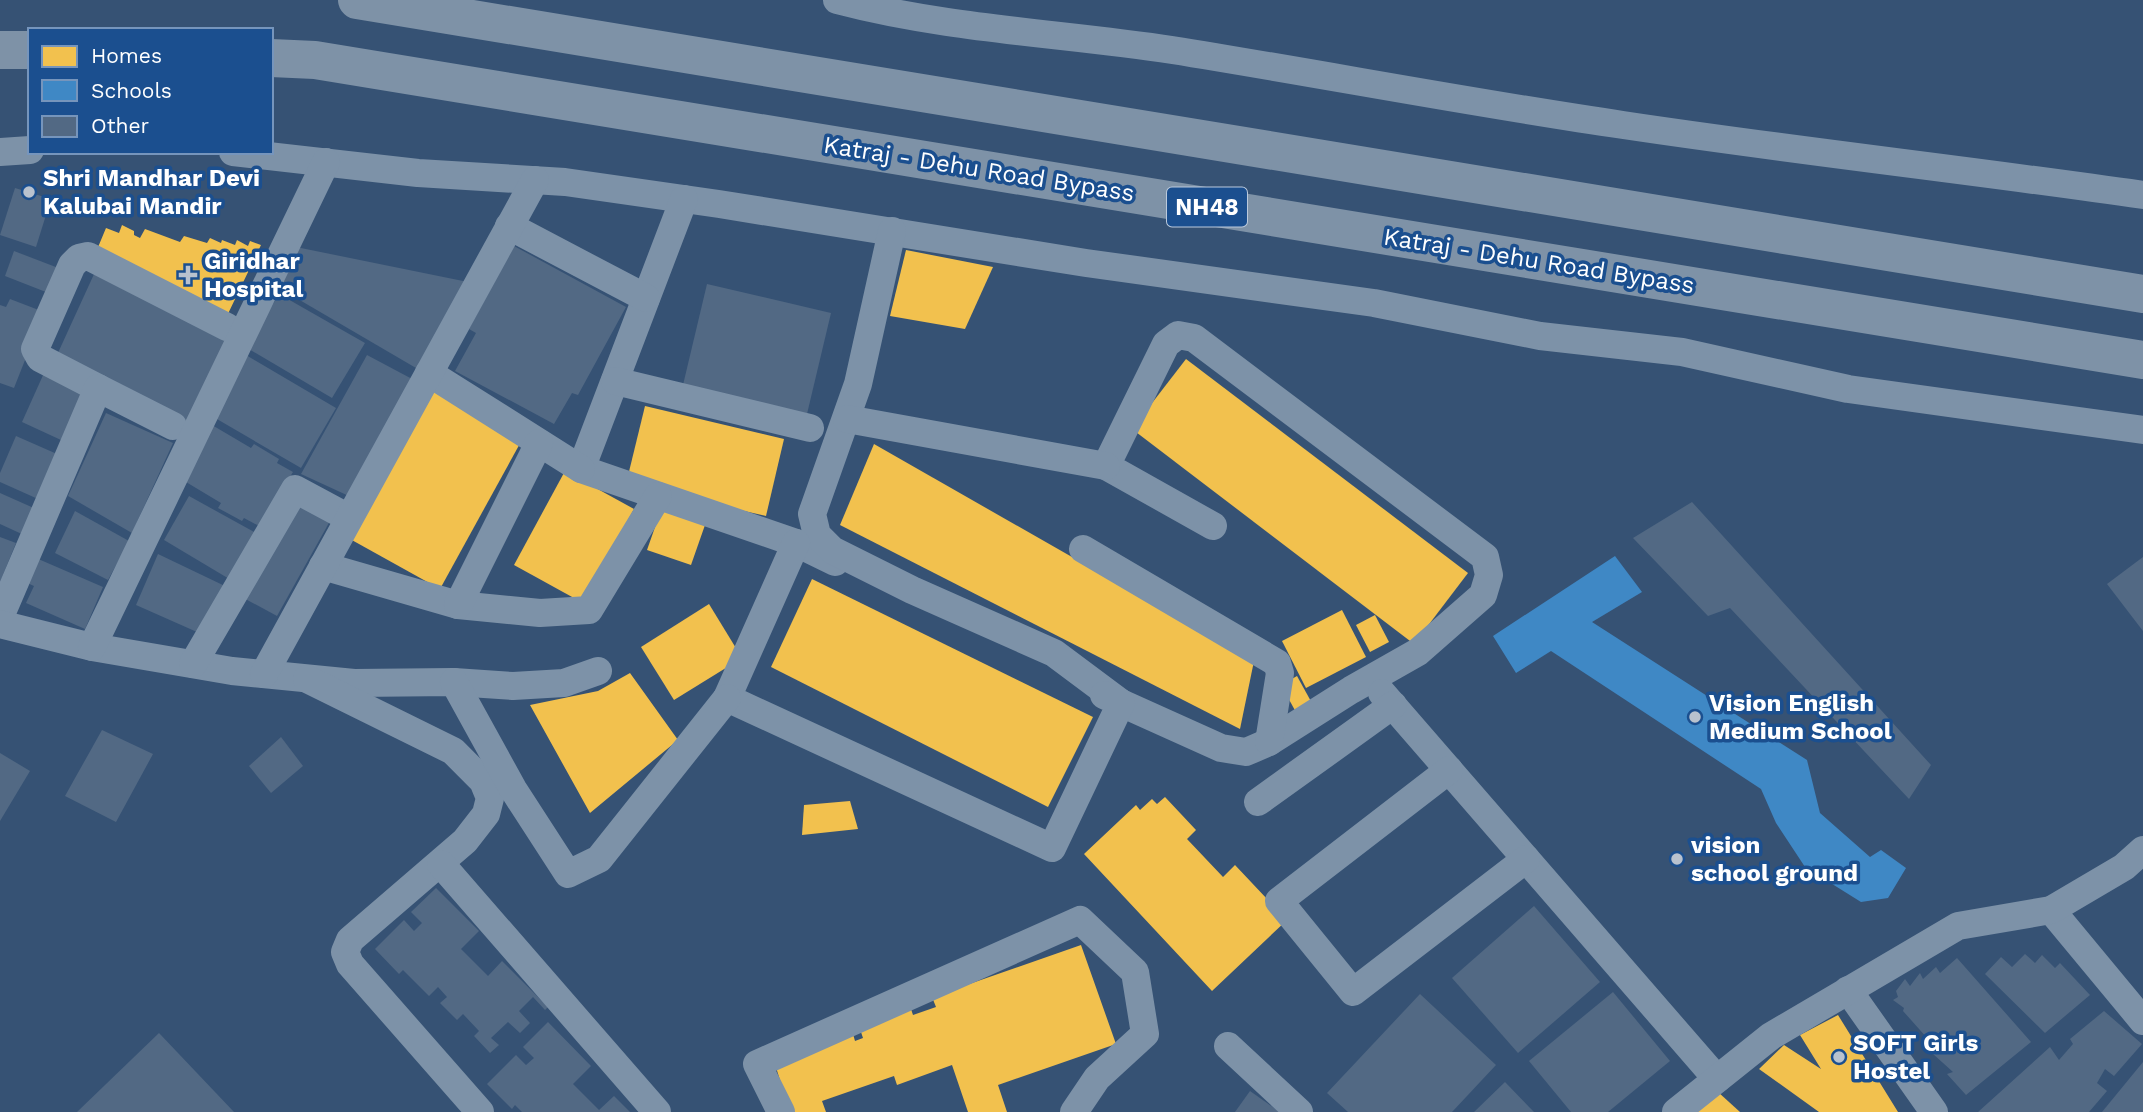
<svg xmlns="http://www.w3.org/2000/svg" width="2143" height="1112" font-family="'Work Sans',sans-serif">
<rect width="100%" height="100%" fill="#365274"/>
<g fill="#f2c14e">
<polygon points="122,225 134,231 134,235 140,238 145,229 180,242 184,236 207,243 210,238 221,243 222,240 235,245 237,240 248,246 250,241 261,245 225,320 96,252 106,228 119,233"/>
<polygon points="906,250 993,267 965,329 890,316"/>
<polygon points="1186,359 1468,573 1414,644 1132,429"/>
<polygon points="432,388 523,438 440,589 350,539"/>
<polygon points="645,406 784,439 766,516 626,484"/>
<polygon points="874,444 1254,661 1240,729 840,525"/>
<polygon points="565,471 634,509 583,603 514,565"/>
<polygon points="661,510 705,525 691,565 647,550"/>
<polygon points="812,579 1093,717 1048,807 771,667"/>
<polygon points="709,604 742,658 674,700 641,647"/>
<polygon points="1342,610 1366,657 1306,688 1282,641"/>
<polygon points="1375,615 1389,642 1370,652 1356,625"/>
<polygon points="630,673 678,740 590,813 530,705 598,691"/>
<polygon points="1297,676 1313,705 1297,714 1281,685"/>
<polygon points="1165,797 1196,830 1187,839 1223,877 1235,865 1287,920 1212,991 1084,854 1136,805 1140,810 1152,799 1157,804"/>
<polygon points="850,801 858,829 802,835 804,805"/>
<polygon points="1081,945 1116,1044 998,1085 1007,1112 968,1112 952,1065 897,1085 894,1076 822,1101 826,1112 790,1112 774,1061 853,1034 855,1041 863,1038 858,1023 910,1006 913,1015 936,1007 932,997"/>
<polygon points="1838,1015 1898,1112 1819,1112 1759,1069 1784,1045 1821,1069 1800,1035"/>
<polygon points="1718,1092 1740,1112 1693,1112"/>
</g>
<polygon fill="#3f88c5" points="1615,556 1642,592 1592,622 1807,760 1820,813 1870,857 1881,850 1906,868 1888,898 1861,902 1805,867 1776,823 1761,789 1551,651 1516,673 1493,636"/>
<g fill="#526984">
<polygon points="15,188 51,199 36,247 0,235"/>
<polygon points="514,246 626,307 578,395 572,393 554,424 455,371 476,333 469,329"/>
<polygon points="296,247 468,282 416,368 274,285"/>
<polygon points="14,251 61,269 51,294 5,276"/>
<polygon points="95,272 229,335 190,423 57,355"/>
<polygon points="707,284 831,313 807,414 683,385"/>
<polygon points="279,294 365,343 332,398 247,348"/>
<polygon points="10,299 44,312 14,388 0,383 0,305 6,307"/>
<polygon points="246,355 336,408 301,468 210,415"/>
<polygon points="367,355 414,380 351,497 301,474"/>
<polygon points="44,373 86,393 61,440 22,422"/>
<polygon points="106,413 173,443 132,533 68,496"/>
<polygon points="212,425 251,448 254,444 279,459 277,463 293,472 259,526 244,518 242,521 218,508 221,503 181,479"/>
<polygon points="16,436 57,454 38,499 0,482 0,473"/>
<polygon points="0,493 36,509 24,535 0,524"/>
<polygon points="189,496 263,537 236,583 164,540"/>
<polygon points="296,501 330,521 277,616 238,595"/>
<polygon points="1692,502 1931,765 1909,799 1730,608 1708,616 1633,538"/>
<polygon points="75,511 129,541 108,580 55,553"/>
<polygon points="0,537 16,543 0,582"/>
<polygon points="158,554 227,587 206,636 136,605"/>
<polygon points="2143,557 2143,631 2107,584"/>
<polygon points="36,558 103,587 85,629 26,603 34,586 25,582"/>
<polygon points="102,730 153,754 116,822 65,796"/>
<polygon points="281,737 303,766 271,793 249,766"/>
<polygon points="0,753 30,771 0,821"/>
<polygon points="436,888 479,931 461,949 488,976 502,961 548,1007 545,1010 533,997 519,1011 530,1023 520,1033 508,1022 491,1038 499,1045 490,1053 474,1036 479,1031 463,1014 457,1020 440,1003 447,997 438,987 429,996 403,970 399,974 375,949 404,920 414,931 422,923 411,912"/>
<polygon points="1534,906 1600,982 1518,1053 1452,978"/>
<polygon points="2025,954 2035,963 2042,955 2055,968 2060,963 2090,995 2045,1033 1985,974 2001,957 2012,967"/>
<polygon points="1957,958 2031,1042 1966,1095 1947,1074 1953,1072 1922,1044 1928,1039 1903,1011 1904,1008 1893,1000 1898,997 1896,991 1905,979 1910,986 1920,973 1923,979 1936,967 1940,973"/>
<polygon points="1613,992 1670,1061 1608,1112 1571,1112 1529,1061"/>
<polygon points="1420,994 1496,1065 1452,1112 1348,1112 1327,1093"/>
<polygon points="2104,1011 2142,1044 2114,1076 2105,1069 2097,1083 2107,1091 2089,1112 1978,1112 2050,1047 2059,1060 2073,1044 2070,1039"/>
<polygon points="548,1022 591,1066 573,1084 599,1110 614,1096 630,1112 522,1112 515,1105 512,1109 487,1084 516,1055 526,1065 534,1058 523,1047"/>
<polygon points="159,1033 234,1112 77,1112"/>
<polygon points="2143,1062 2143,1112 2102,1112"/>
<polygon points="1505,1082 1534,1112 1474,1112"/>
<polygon points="1250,1091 1280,1112 1235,1112"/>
</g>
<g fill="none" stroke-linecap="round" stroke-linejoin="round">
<g stroke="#7d92a8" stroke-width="28">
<path d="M837,0c110,29 223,33 335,50 150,24 300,53 451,75 173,26 347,45 520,70"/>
<polyline points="0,152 30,150"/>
<polyline points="233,152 418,173 565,182 719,204 1086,263 1374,303 1540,336 1682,352 1848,389 2143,430"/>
<polyline points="684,199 581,469 796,543 835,562"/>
<polyline points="509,226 646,298"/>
<polyline points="892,231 858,384 812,514 817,535 832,550 912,590 1054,653 1121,703 1221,748 1246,752 1269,742 1351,690 1418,652 1483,595 1489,575 1485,557 1194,338 1178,335 1166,344 1106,466 1213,526"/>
<polyline points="429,373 581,469"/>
<polyline points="615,381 810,428"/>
<polyline points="98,388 40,358 35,349 72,265 79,258 88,256 227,327"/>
<polyline points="847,419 1106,466"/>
<polyline points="796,543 727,698 1052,848 1121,703 1104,695"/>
<polyline points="1083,549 1277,663 1280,673 1269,742"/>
<polyline points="323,566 458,605 540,613 589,610 658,496"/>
<polyline points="458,605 539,443"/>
<polyline points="0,617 98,388 173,426"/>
<polyline points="0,624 92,647 232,671 354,683 454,682 513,686 564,683 598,671"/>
<polyline points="92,647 326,162"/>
<polyline points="193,664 295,489 349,518"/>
<polyline points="264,674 535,180"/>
<polyline points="307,679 453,751 483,781 490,798 486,814 465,841 350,940 345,952 350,964 480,1112"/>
<polyline points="454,682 513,789 568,874 599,859 727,698"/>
<polyline points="1382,693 1717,1079"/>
<polyline points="1449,770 1279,901 1353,992 1526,859"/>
<polyline points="1258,802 1393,705"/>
<polyline points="441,864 657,1112"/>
<polyline points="2051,910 2143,1021"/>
<polyline points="1848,990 1934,1112"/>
<polyline points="1228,1046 1299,1112"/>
<polyline points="781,1112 757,1064 1080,920 1135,972 1145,1034 1097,1078 1074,1112"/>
<polyline points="1676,1112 1771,1036 1958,926 2051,910 2124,867 2143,850"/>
</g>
<g stroke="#7e92a7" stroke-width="38">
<polyline points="357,0 2143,294"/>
<polyline points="0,50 30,50"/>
<polyline points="271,58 315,60 2143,360"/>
</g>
</g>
<g fill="#b9c2ce" stroke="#1b4f8f" stroke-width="2.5">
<circle cx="29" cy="192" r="7"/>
<path d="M184.5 264.5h7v7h7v7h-7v7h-7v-7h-7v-7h7z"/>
<circle cx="1695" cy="717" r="7"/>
<circle cx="1677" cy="859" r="7"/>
<circle cx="1839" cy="1057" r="7"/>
</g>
<g text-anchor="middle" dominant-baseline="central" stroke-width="7" stroke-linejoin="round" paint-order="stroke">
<rect fill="#1b4f8f" stroke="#bbcadd" stroke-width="2" x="1167" y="187.5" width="80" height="39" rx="5"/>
<g font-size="23" font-weight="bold" fill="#fff">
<text x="1207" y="207">NH48</text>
</g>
<g font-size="24" fill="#fff" stroke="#1b4f8f">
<text transform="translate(979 169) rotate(9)">Katraj - Dehu Road Bypass</text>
<text transform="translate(1539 261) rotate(9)">Katraj - Dehu Road Bypass</text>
</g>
<g font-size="24" font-weight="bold" fill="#fff" stroke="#1b4f8f" text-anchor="start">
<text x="43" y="178">Shri Mandhar Devi<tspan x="43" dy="28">Kalubai Mandir</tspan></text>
<text x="204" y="261">Giridhar<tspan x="204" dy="28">Hospital</tspan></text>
<text x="1709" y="703">Vision English<tspan x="1709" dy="28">Medium School</tspan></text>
<text x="1691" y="845">vision<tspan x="1691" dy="28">school ground</tspan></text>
<text x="1853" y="1043">SOFT Girls<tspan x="1853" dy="28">Hostel</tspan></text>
</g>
</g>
<rect x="28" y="28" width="245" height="126" fill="#1b4f8f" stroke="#7695bc" stroke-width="2"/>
<rect x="42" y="46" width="35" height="21" fill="#f2c14e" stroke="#7695bc" stroke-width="2"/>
<text x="91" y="63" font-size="21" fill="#ffffff">Homes</text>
<rect x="42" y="80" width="35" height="21" fill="#3f88c5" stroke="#7695bc" stroke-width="2"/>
<text x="91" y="98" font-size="21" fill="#ffffff">Schools</text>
<rect x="42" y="116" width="35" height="21" fill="#526984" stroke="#7695bc" stroke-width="2"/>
<text x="91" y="133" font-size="21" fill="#ffffff">Other</text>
</svg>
